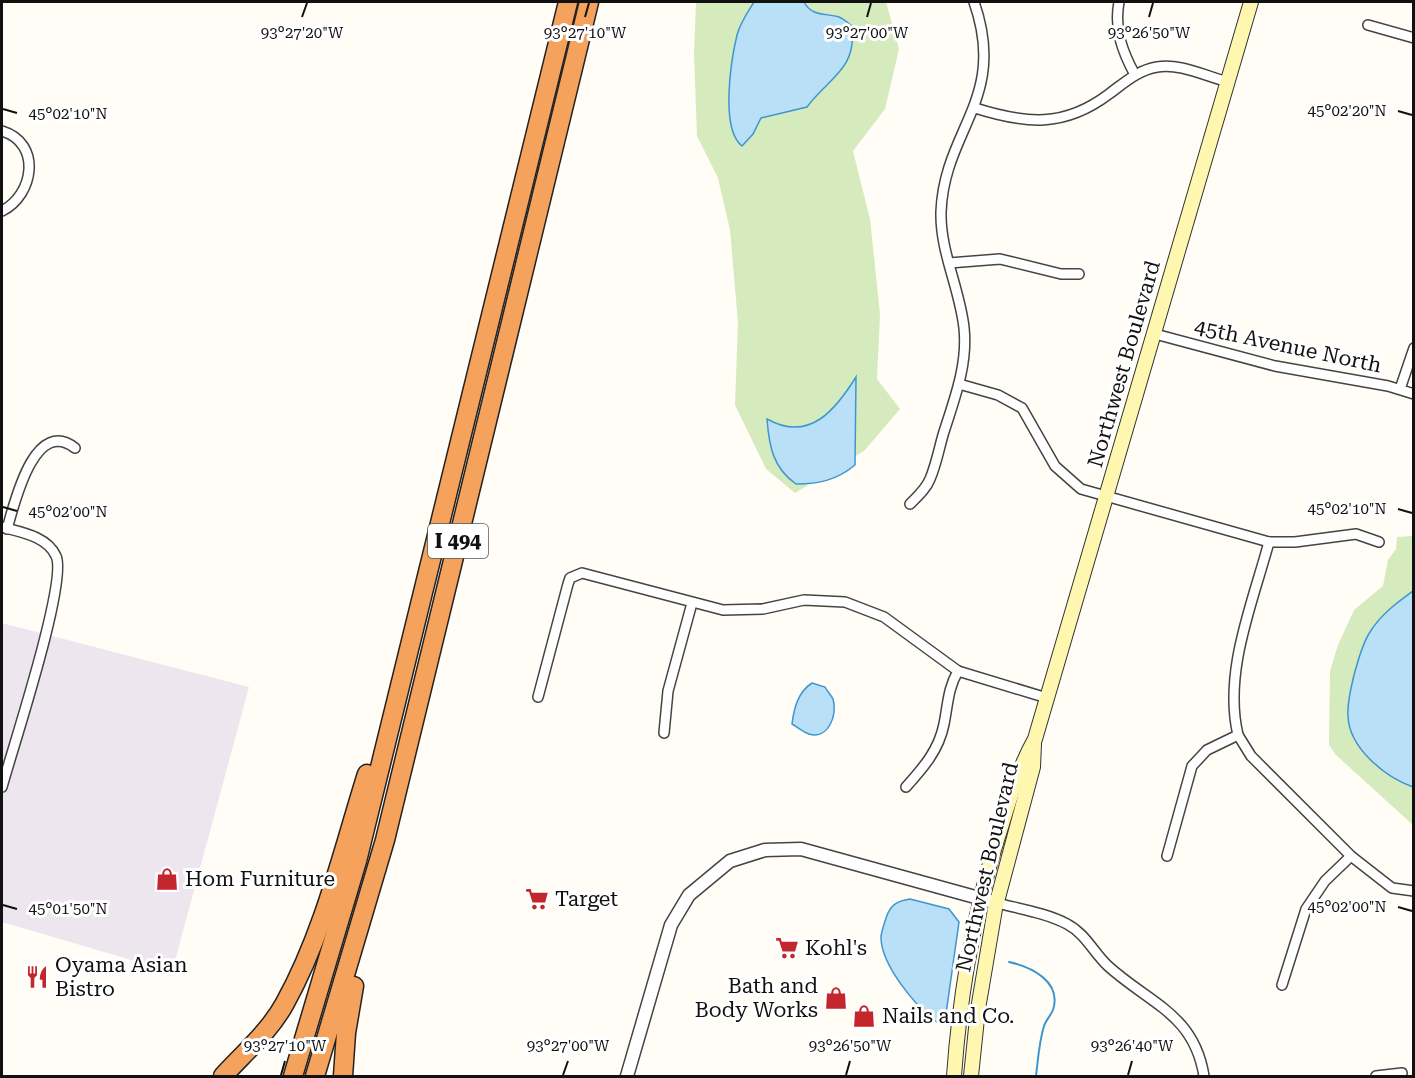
<svg xmlns="http://www.w3.org/2000/svg" width="1415" height="1078" font-family="'Roboto Serif',serif">
<rect width="100%" height="100%" fill="#fffdf5"/>
<polygon fill="#eee6ef" points="2,623 249,687 172,972 2,922"/>
<g fill="#d5ebbd">
<polygon points="696,3 886,2 899,49 885,109 853,151 870,219 880,314 877,379 900,409 864,451 795,493 766,469 735,405 738,323 730,230 718,178 697,136 694,53"/>
<polygon points="1413,536 1413,825 1336,755 1329,745 1330,671 1338,645 1354,610 1383,586 1388,560 1396,549 1397,537"/>
</g>
<g fill="#b9e0f7" stroke="#3f96cf" stroke-width="1.5">
<path d="M754,2h50c8,15 22,11 35,15 5,2 9,6 13,9 5,44 -23,51 -45,81l-46,11 -8,16 -11,12c-22,-17 -11,-86 -5,-111 3,-12 10,-22 17,-33z"/>
<path d="M856,377l-1,88c-18,15 -36,19 -59,19 -23,-16 -27,-38 -29,-65 43,24 69,-10 89,-42z"/>
<path d="M1413,591v196c-28,-10 -64,-39 -65,-71 -1,-14 3,-28 6,-41 4,-14 8,-31 16,-43 11,-18 28,-30 43,-41z"/>
<path d="M812,683l13,4c2,4 6,8 8,12 5,16 -5,41 -24,35 -6,-2 -12,-7 -17,-10 2,-16 6,-32 20,-41z"/>
<path d="M910,899l39,10 10,13 -14,99 -8,1c-21,-15 -57,-58 -56,-86 1,-5 3,-12 5,-18 4,-13 11,-17 24,-19z"/>
</g>
<g fill="none" stroke-linecap="round" stroke-linejoin="round">
<path stroke="#3f96cf" stroke-width="2" d="M1009,962c23,5 53,20 44,48 -2,5 -7,10 -9,16 -5,16 -6,34 -8,50"/>
<g stroke="#444" stroke-width="12">
<g id="minor">
<path d="M1119,2c-5,27 3,49 16,73"/>
<polyline points="1368,25 1414,38"/>
<path d="M975,108c51,16 89,20 134,-14 15,-11 29,-24 48,-27 23,-4 48,9 71,15"/>
<path d="M2,131c40,12 32,64 0,80"/>
<polyline points="949,263 1000,259 1061,274 1079,274"/>
<polyline points="1155,334 1275,366 1388,386 1414,394"/>
<polyline points="959,384 998,395 1022,408 1055,466 1081,489 1269,542 1295,542 1356,534 1379,542"/>
<polyline points="1400,389 1414,348"/>
<path d="M910,504c8,-8 16,-15 20,-25 6,-14 9,-30 13,-44 11,-35 25,-70 21,-107 -4,-39 -24,-76 -23,-116 3,-83 67,-113 33,-210"/>
<path d="M2,527c18,5 45,9 54,29 12,25 -44,194 -54,231"/>
<path d="M7,529c7,-24 27,-113 68,-81"/>
<polyline points="538,697 568,584 570,578 582,573 723,610 763,609 804,600 845,602 884,617 958,671 1047,698"/>
<polyline points="664,733 668,691 692,603"/>
<polyline points="1238,735 1251,756 1351,856 1392,888 1414,891"/>
<path d="M906,787c17,-19 33,-37 38,-63 4,-20 4,-36 14,-53"/>
<path d="M1167,856l25,-90 15,-16 31,-15c-15,-63 15,-133 31,-193"/>
<path d="M997,903c23,6 49,10 70,21 19,10 26,28 41,42 42,38 86,48 96,110"/>
<polyline points="1282,985 1306,909 1325,881 1351,856"/>
<polyline points="1376,1076 1402,1073"/>
</g>
</g>
<g stroke="#444" stroke-width="15">
<polyline id="tertiary" points="627,1076 671,925 689,895 730,861 765,850 801,849 997,903"/>
</g>
<g stroke="#333" stroke-width="16">
<g id="secondary">
<path d="M954,1076c6,-85 21,-170 48,-252 9,-30 18,-58 33,-85l216,-737"/>
<polyline points="971,1076 978,1009 995,909 1033,767 1034,744"/>
</g>
</g>
<g stroke="#222" stroke-width="21">
<g id="motorway">
<path d="M223,1076c21,-23 47,-45 62,-73 39,-70 58,-153 82,-229"/>
<polyline points="293,1076 357,861 568,2"/>
<polyline points="315,1076 385,840 589,2"/>
<polyline points="343,1076 346,1033 354,986"/>
</g>
</g>
<use href="#minor" stroke="#fff" stroke-width="9"/>
<use href="#tertiary" stroke="#fff" stroke-width="12"/>
<use href="#secondary" stroke="#fff6b0" stroke-width="14"/>
<use href="#motorway" stroke="#f5a25d" stroke-width="18"/>
</g>
<path fill="none" stroke="#111" stroke-width="2" d="M302,17l5,-14M585,17l4,-14M867,17l4,-14M1149,17l4,-14M3,109l14,4M1398,111l14,4M3,507l14,4M1398,509l14,4M3,905l14,4M1398,907l14,4M281,1075l4,-14M563,1075l5,-14M846,1075l4,-14M1128,1075l4,-14"/>
<defs>
<g id="shop-bare" transform="scale(1.8)"><path d="M-5-2.5h2.3a2.7 3.5 0 0 1 5.4 0H5L5.5 6h-11ZM-1.5-2.5h3a1.5 2.3 0 0 0-3 0Z" fill="#c4262e" stroke="#fff" stroke-width="2.5" paint-order="stroke"/></g>
<g id="supermarket-bare" transform="scale(1.8)"><path d="M-6-5.5h2.5l.6 2H6L4.5 2H-2.5L-4.4-4H-6ZM-1.5 3.2a1.3 1.3 0 1 0 .1 0ZM3 3.2a1.3 1.3 0 1 0 .1 0Z" fill="#c4262e" stroke="#fff" stroke-width="2.5" paint-order="stroke"/></g>
<g id="restaurant-bare" transform="scale(1.8)"><path d="M-5-6h1v4h1v-4h1v4h1v-4h1v5L-1.5 .5V6h-2V.5L-5-1ZM5-6V6H3V1.5H1.5Q1.5-4 5-6Z" fill="#c4262e" stroke="#fff" stroke-width="2.5" paint-order="stroke"/></g>
</defs>
<g fill-rule="evenodd">
<use href="#shop-bare" x="167" y="879"/>
<use href="#supermarket-bare" x="537" y="899"/>
<use href="#supermarket-bare" x="787" y="948"/>
<use href="#restaurant-bare" x="37" y="977"/>
<use href="#shop-bare" x="836" y="998"/>
<use href="#shop-bare" x="864" y="1016"/>
</g>
<g text-anchor="middle" dominant-baseline="central" stroke-width="6" stroke-linejoin="round" paint-order="stroke">
<rect fill="#fff" stroke="#585858" stroke-width="1.5" x="428" y="524" width="60" height="34" rx="4.5"/>
<g font-size="20" font-weight="bold" fill="#111">
<text x="458" y="541">I 494</text>
</g>
<g font-size="21" fill="#111" stroke="#fff">
<text transform="translate(1288 346) rotate(12)">45th Avenue North</text>
<text transform="translate(1124 364) rotate(-74)">Northwest Boulevard</text>
<text transform="translate(987 867) rotate(-77)">Northwest Boulevard</text>
</g>
<g font-size="21" fill="#111" stroke="#fff" text-anchor="start">
<text x="185" y="879">Hom Furniture</text>
<text x="555" y="899">Target</text>
<text x="805" y="948">Kohl's</text>
<text x="55" y="965">Oyama Asian<tspan x="55" dy="24">Bistro</tspan></text>
<text x="818" y="986" text-anchor="end">Bath and<tspan x="818" dy="24">Body Works</tspan></text>
<text x="882" y="1016">Nails and Co.</text>
</g>
</g>
<g font-size="15" text-anchor="middle" fill="#111" stroke="#fff" stroke-width="6" stroke-linejoin="round" paint-order="stroke">
<text x="302" y="38">93°27'20"W</text>
<text x="585" y="38">93°27'10"W</text>
<text x="867" y="38">93°27'00"W</text>
<text x="1149" y="38">93°26'50"W</text>
<text x="1347" y="116">45°02'20"N</text>
<text x="68" y="119">45°02'10"N</text>
<text x="1347" y="514">45°02'10"N</text>
<text x="68" y="517">45°02'00"N</text>
<text x="1347" y="912">45°02'00"N</text>
<text x="68" y="914">45°01'50"N</text>
<text x="285" y="1051">93°27'10"W</text>
<text x="568" y="1051">93°27'00"W</text>
<text x="850" y="1051">93°26'50"W</text>
<text x="1132" y="1051">93°26'40"W</text>
</g>
<rect width="1415" height="1078" fill="none" stroke="#111111" stroke-width="6"/>
</svg>
